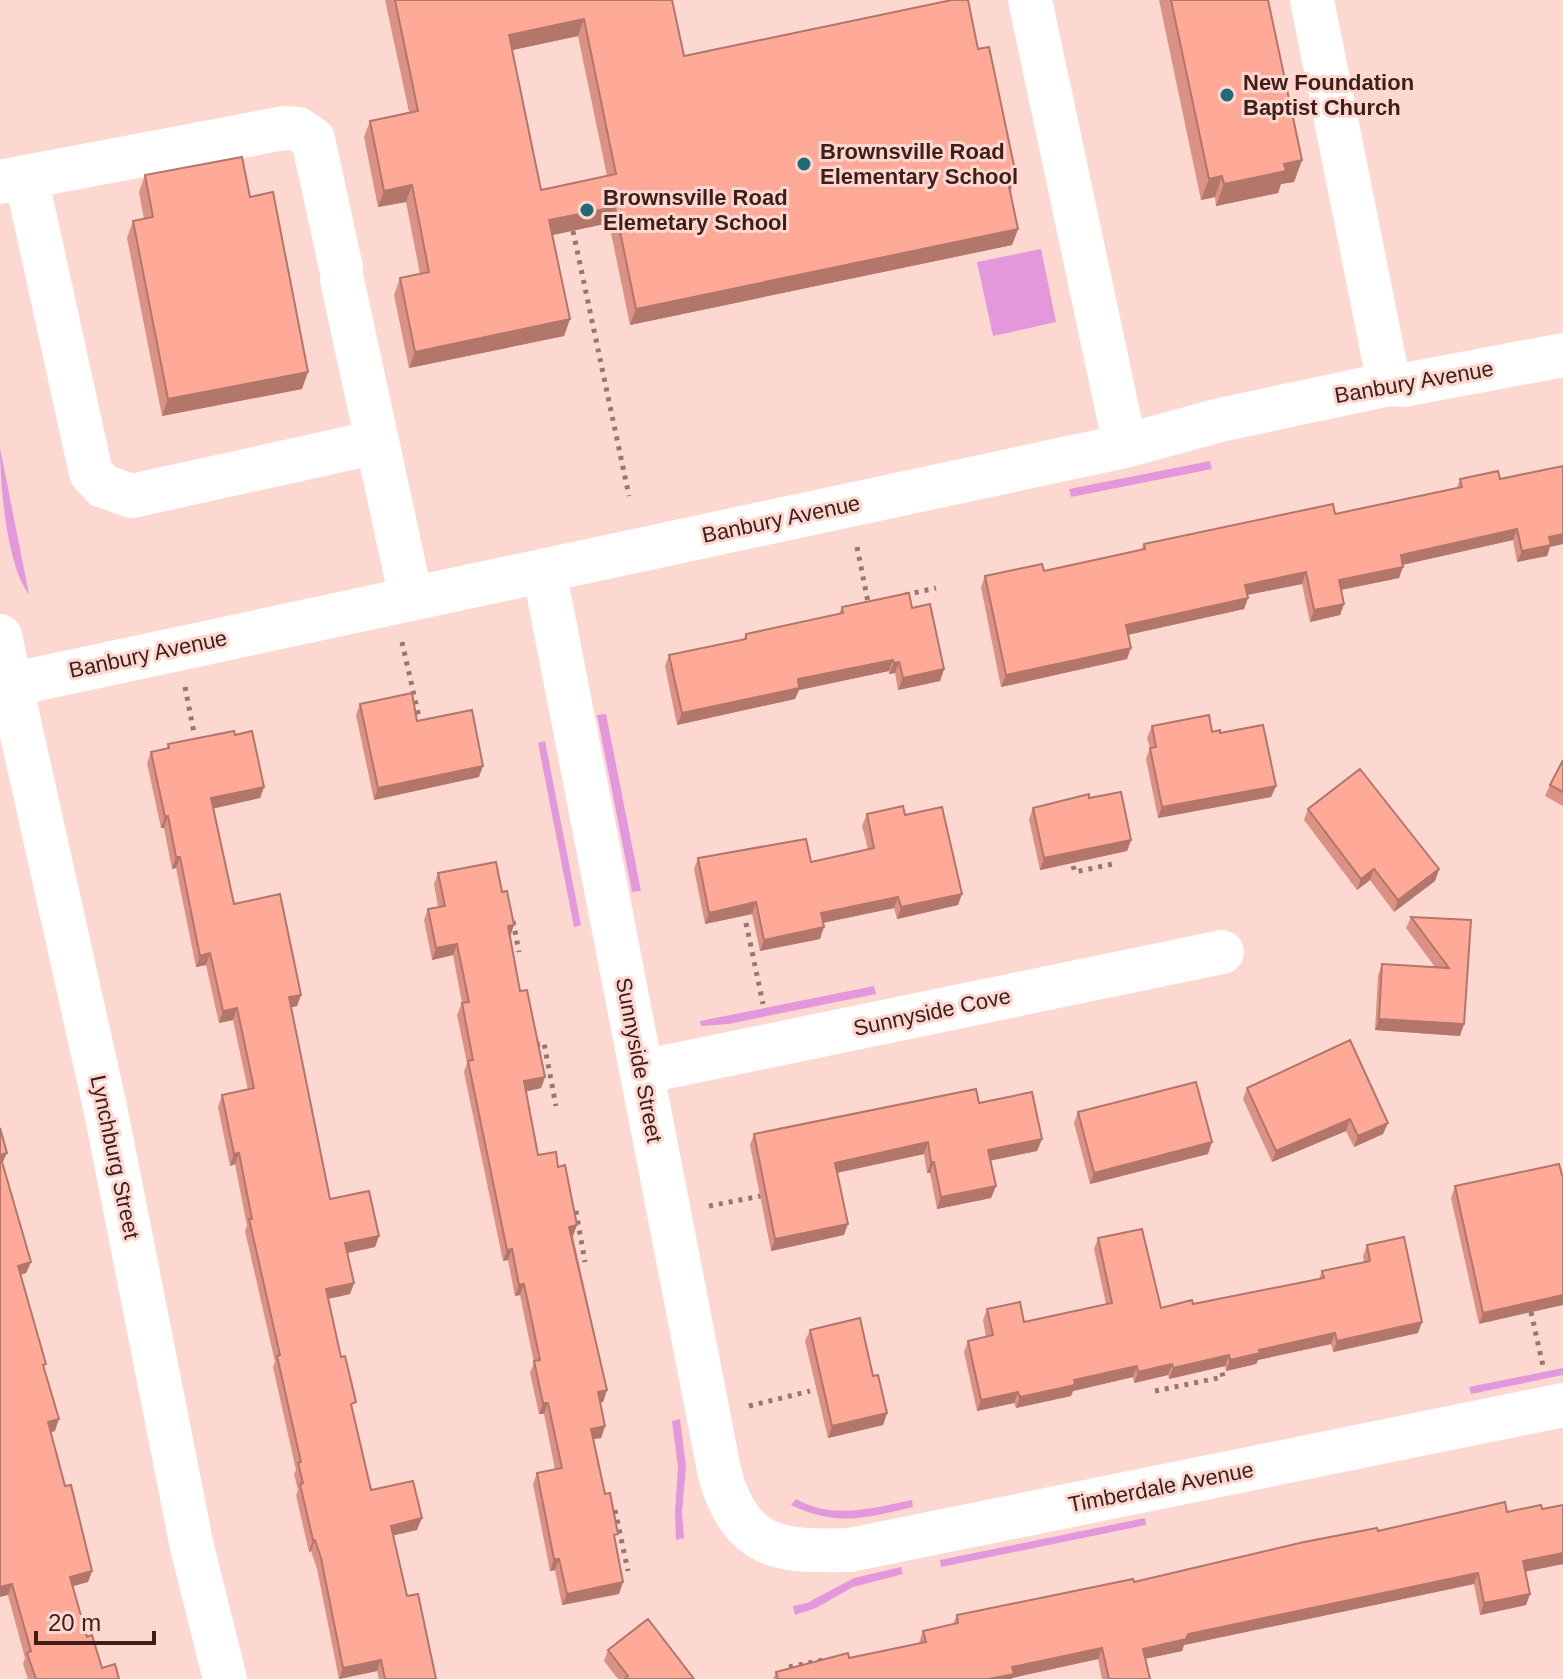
<svg xmlns="http://www.w3.org/2000/svg" width="1563" height="1679" viewBox="0 0 1563 1679" font-family="Arial,sans-serif">
<style>
.green{fill:#e398db}
.lines{fill:none;stroke-linecap:round;stroke-linejoin:round}
.path{stroke:#997670;stroke-width:5;stroke-dasharray:4 6;stroke-linecap:butt}
.minor{stroke:#fff;stroke-width:44}
.wall{fill:#db9184;fill-rule:evenodd}
.shaded-wall{fill:#b2766b}
.building{fill:#ffa999;stroke:#b2766b;stroke-width:2;fill-rule:evenodd}
.poi-dot{fill:#216a76;stroke:#fcd8d1;stroke-width:3}
.labels{text-anchor:middle;dominant-baseline:central;stroke-width:6;stroke-linejoin:round;paint-order:stroke}
.poi-label{font-size:22px;font-weight:bold;fill:#3f1e19;stroke:#fcd8d1;text-anchor:start}
.street-label{font-size:22px;fill:#3f1e19;stroke:#fcd8d1}
</style>
<rect width="100%" height="100%" fill="#fcd8d1"/>
<path class="green" d="M1041,249L1056,322L993,336L977,262Z
M0,448L29,594C7,567 0,484 0,448Z
M1210,461L1212,469L1071,497L1069,489Z
M606,714L641,891L632,892L597,715Z
M545,741L581,925L574,927L538,743Z
M874,986L876,994L728,1024L701,1026L700,1021Z
M1563,1368V1375L1471,1394L1469,1387Z
M680,1419L686,1466L682,1512L684,1538L676,1540L675,1512L678,1467L672,1421Z
M796,1499C833,1520 872,1508 912,1500L913,1507C866,1518 837,1527 791,1505Z
M1145,1518L1146,1525L941,1567L940,1560Z
M901,1567L903,1574L853,1587L816,1608L795,1615L793,1606L807,1603L854,1578Z"/>
<g class="lines">
<path class="path" d="M573,231L629,496
M857,547L869,607
M905,595L936,588
M402,642L421,726
M185,687L194,733
M1073,866L1075,872L1113,864
M513,921L519,952
M746,923L763,1004
M536,1045L544,1043L556,1106
M709,1206L766,1195
M570,1207L575,1206L585,1262
M1531,1312L1543,1366
M1155,1391L1223,1377L1221,1369
M749,1406L810,1391
M615,1510L628,1571
M789,1667L823,1660"/>
<path class="minor" d="M1030,0L1125,446
M1312,0L1389,384
M26,177L91,473L103,486L132,496L377,442
M0,182L284,128L298,129L313,139L341,268
M342,280L411,598
M544,570L720,1475C742,1550 780,1552 850,1550L1563,1405
M0,636L105,1107L192,1547L225,1679
M0,687L1125,446L1220,420L1389,384L1404,385L1563,355
M642,1072L1222,952"/>
</g>
<path class="wall" d="M385,0H672L684,56L1010,192L1018,229L1012,245L630,325L609,223L553,235L570,319L564,336L409,368L394,295L400,278L420,274L406,202L378,207L364,137L370,121L409,112ZM578,36L607,176L541,190L512,50Z
M1159,0H1268L1302,160L1294,182L1281,184L1278,193L1216,206L1215,197L1201,200Z
M145,175L250,197L302,389L162,416L127,238L133,221L144,219L139,192Z
M1460,479H1500L1550,547L1547,556L1517,562L1513,540L1403,565L1399,578L1341,590L1344,604L1340,615L1310,622L1302,584L1247,595L1248,598L1244,609L1128,635L1127,659L1001,687L981,587L985,576L1044,571L1141,550L1144,544L1335,514L1457,488Z
M842,607L912,608L944,669L940,681L898,690L895,673L889,674V671L799,690L795,699L677,725L665,666L669,655L743,640L746,634L839,614Z
M360,704L417,721L479,777L374,800L356,715Z
M1152,726L1220,733L1276,786L1271,797L1158,818L1146,759L1150,748L1147,738Z
M235,735L264,787L260,798L213,808L234,904L301,995L297,1006L291,1007L330,1199L379,1236L375,1247L348,1253L354,1283L350,1294L328,1299L371,1490L417,1530L393,1535L407,1596L436,1679H379L377,1671L339,1679L317,1569L311,1551L309,1552L296,1495L298,1490L294,1474L296,1470L273,1367L275,1362L245,1231L247,1226L235,1164L230,1166L218,1107L222,1095L248,1090L233,1020L219,1023L206,965L196,967L176,868L172,869L164,828H161L147,763L151,752L167,749L168,744Z
M1563,760V806L1545,796L1550,785Z
M1089,798L1131,840L1127,851L1040,870L1029,819L1033,808Z
M1308,809L1439,869L1435,881L1394,912L1370,880L1357,890L1304,820Z
M867,814L905,815L958,905L897,919L894,908L823,923L820,939L760,951L752,914L705,924L694,869L698,858L811,862L868,849L862,826Z
M438,873L510,937L520,991L545,1077L541,1088L526,1091L538,1155L573,1236L607,1390L603,1402H600L605,1426L601,1438L594,1439L615,1543L619,1594L562,1605L555,1570L550,1571L533,1484L537,1473L555,1469L544,1414H539L530,1373L534,1363L520,1295L515,1296L508,1260L503,1261L464,1072L467,1063L457,1015L462,1003L453,955L432,960L424,920L428,909L438,907L434,884Z
M1411,917L1471,920L1460,1036L1375,1030L1378,976L1382,964L1435,967L1406,928Z
M1247,1088L1388,1123L1383,1134L1354,1147L1346,1131L1272,1162L1243,1099Z
M979,1103L1042,1139L1037,1151L990,1160L996,1186L991,1198L937,1209L930,1173H927L924,1154L837,1173L844,1235L771,1251L750,1145L754,1134Z
M1078,1112L1208,1154L1090,1184L1074,1123Z
M3,1164L31,1262L26,1273L20,1275L44,1370L55,1431L51,1432L65,1486L92,1571L88,1582L73,1586L87,1637L102,1668L119,1679H28L23,1664L25,1658L8,1595Z
M1559,1164L1479,1324L1451,1198L1455,1186Z
M1098,1238L1161,1308L1193,1304L1319,1279L1322,1271L1364,1262L1363,1256L1367,1245L1418,1333L1333,1352L1331,1344L1258,1360L1256,1364L1226,1371L1225,1366L1169,1379L1168,1375L1134,1383L1133,1377L1073,1391L1071,1396L1016,1408L1014,1403L977,1411L964,1352L968,1341L986,1337L983,1320L987,1309L1024,1322L1106,1304L1094,1249Z
M810,1330L873,1376L887,1413L883,1425L828,1438L805,1341Z
M1563,1505V1564L1525,1571L1530,1594L1526,1605L1480,1615L1474,1584L1184,1645L1182,1651L1145,1659L1150,1679H1102L1098,1659L1012,1678V1679H773L776,1672L849,1658L919,1643L923,1631L953,1624L957,1615L1134,1582L1378,1531L1507,1512L1542,1509Z
M608,1650L694,1679H618L604,1661Z"/>
<path class="shaded-wall" d="M584,19L578,36L503,52L509,35Z
M1302,160L1294,182L1281,184L1278,193L1216,206L1224,184L1284,164Z
M1016,175L1010,192L1007,177Z
M1222,176L1215,197L1201,200L1209,179Z
M412,185L406,202L378,207L384,191Z
M615,207L609,223L543,237L549,220Z
M1018,229L1012,245L630,325L636,309Z
M570,319L564,336L409,368L415,352Z
M308,372L302,389L162,416L168,399Z
M1517,529L1513,540L1397,566L1401,555Z
M1563,534V544L1550,547L1547,556L1517,562L1522,551L1549,537Z
M1403,567L1399,578L1335,591L1339,580Z
M1306,572L1302,584L1241,596L1245,585Z
M1248,598L1244,609L1122,636L1126,625Z
M1344,604L1340,615L1310,622L1314,610Z
M1131,648L1127,659L1001,687L1006,675Z
M893,660L889,671L799,690L795,699L677,725L682,713L798,679Z
M899,662L895,673L889,674L894,663Z
M944,669L940,681L898,690L903,678Z
M483,766L479,777L374,800L378,788Z
M1276,786L1271,797L1158,818L1162,807Z
M264,787L260,798L207,810L211,798Z
M168,816L164,828H161L165,817Z
M1131,840L1127,851L1040,870L1044,858Z
M176,857H180L176,868L172,869Z
M1374,869L1370,880L1357,890L1361,879Z
M1439,869L1435,881L1394,912L1398,900Z
M962,894L958,905L897,919L901,907Z
M898,897L894,908L817,924L821,913Z
M756,902L752,914L705,924L709,913Z
M514,925L510,937L508,926Z
M824,927L820,939L760,951L764,940Z
M457,944L453,955L432,960L436,948Z
M210,953L206,965L196,967L200,956Z
M301,995L297,1006L285,1009L289,997Z
M237,1008L233,1020L219,1023L223,1011Z
M1379,1019L1464,1024L1460,1036L1375,1030Z
M545,1077L541,1088L520,1093L524,1081Z
M1350,1119L1346,1131L1272,1162L1276,1151Z
M1388,1123L1383,1134L1354,1147L1358,1136Z
M1042,1139L1037,1151L984,1162L988,1150Z
M928,1142L924,1154L831,1174L835,1163Z
M1212,1142L1208,1154L1090,1184L1094,1173Z
M7,1153L2,1164L0,1155Z
M239,1153L235,1164L230,1166L234,1154Z
M931,1162H934L930,1173H927Z
M996,1186L991,1198L937,1209L941,1197Z
M848,1224L844,1235L771,1251L775,1239Z
M577,1225L573,1236L565,1238L569,1227Z
M379,1236L375,1247L341,1254L345,1243Z
M512,1249L508,1260L503,1261L507,1250Z
M31,1262L26,1273L13,1277L18,1266Z
M354,1283L350,1294L322,1300L326,1289Z
M524,1284L520,1295L515,1296L519,1285Z
M1563,1295V1305L1479,1324L1483,1313Z
M1422,1322L1418,1333L1333,1352L1337,1341Z
M1335,1333L1331,1344L1258,1360L1256,1364L1226,1371L1230,1360L1259,1350Z
M1229,1355L1225,1366L1169,1379L1173,1368Z
M1172,1364L1168,1375L1134,1383L1138,1372Z
M1137,1366L1133,1377L1073,1391L1071,1396L1016,1408L1020,1397L1074,1380Z
M607,1390L603,1402L594,1404L598,1392Z
M1018,1392L1014,1403L977,1411L981,1400Z
M543,1403H548L544,1414H539Z
M887,1413L883,1425L828,1438L832,1426Z
M59,1419L55,1431L44,1434L48,1422Z
M605,1426L601,1438L587,1440L591,1429Z
M422,1518L417,1530L387,1537L391,1526Z
M313,1540H315L311,1551L309,1552Z
M1563,1553V1564L1519,1573L1523,1561Z
M554,1559H559L555,1570L550,1571Z
M92,1571L88,1582L66,1588L70,1577Z
M1478,1573L1474,1584L1184,1645L1182,1651L1139,1660L1143,1649L1188,1634Z
M623,1582L619,1594L562,1605L567,1594Z
M12,1584L8,1595L0,1597V1587Z
M1530,1594L1526,1605L1480,1615L1484,1603Z
M1102,1648L1098,1659L1012,1678V1679H989L1012,1667Z
M381,1660L377,1671L339,1679L343,1668Z"/>
<path class="building" d="M395,0H672L684,56L952,0H968L978,49L989,47L1016,175L1007,177L1018,229L636,309L615,207L549,220L570,319L415,352L400,278L429,272L412,185L384,191L370,121L418,111ZM584,19L616,174L541,190L509,35Z
M1171,0H1268L1302,160L1284,164L1286,171L1224,184L1222,176L1209,179Z
M242,157L250,197L273,192L308,372L168,399L133,221L153,217L145,175Z
M1563,466V534L1549,537L1551,545L1522,551L1517,529L1401,555L1403,567L1339,580L1344,604L1314,610L1306,572L1245,585L1248,598L1126,625L1131,648L1006,675L985,576L1042,564L1044,571L1145,549L1144,544L1333,504L1335,514L1462,487L1460,479L1498,471L1500,479Z
M909,593L912,608L930,604L944,669L903,678L899,662L894,663L893,660L798,679L799,688L682,713L669,655L746,639V634L843,613L842,607Z
M412,693L417,721L472,710L483,766L378,788L360,704Z
M1209,715L1212,732L1220,730V733L1263,725L1276,786L1162,807L1150,748L1156,747L1152,726Z
M234,731L235,735L252,731L264,787L211,798L234,904L280,894L301,995L289,997L330,1199L369,1191L379,1236L345,1243L354,1283L326,1289L341,1357L345,1356L356,1402L351,1404L371,1490L413,1481L422,1518L391,1526L407,1596L418,1594L436,1679H385L381,1660L343,1668L321,1558L315,1540H313L300,1484L303,1483L298,1463L301,1462L277,1356L280,1355L249,1219H252L239,1153L234,1154L222,1095L254,1088L237,1008L223,1011L210,953L200,956L180,857H176L168,816L165,817L151,752L169,748L168,744Z
M1563,760V792L1550,785Z
M1360,769L1439,869L1398,900L1374,869L1361,879L1308,809Z
M1121,792L1131,840L1044,858L1033,808L1089,794V798Z
M903,806L905,815L942,807L962,894L901,907L898,897L821,913L824,927L764,940L756,902L709,913L698,858L806,839L811,862L874,848L867,814Z
M496,862L502,892L507,891L514,925L508,926L520,991L527,990L545,1077L524,1081L538,1155L556,1152L558,1167L565,1165L577,1225L569,1227L607,1390L598,1392L605,1426L591,1429L605,1494L610,1493L618,1534L614,1535L623,1582L567,1594L559,1559H554L537,1473L562,1468L548,1403H543L534,1361L540,1360L524,1284L519,1285L512,1249L507,1250L468,1061L473,1060L462,1003L469,1002L457,944L436,948L428,909L445,906L438,873Z
M1411,917L1471,920L1464,1024L1379,1019L1382,964L1449,968Z
M1350,1040L1388,1123L1358,1136L1350,1119L1276,1151L1247,1088Z
M1196,1082L1212,1142L1094,1173L1078,1112Z
M976,1089L979,1103L1032,1092L1042,1139L988,1150L996,1186L941,1197L934,1162H931L928,1142L835,1163L848,1224L775,1239L754,1134Z
M0,1128L7,1153L0,1155L31,1262L18,1266L46,1364L43,1365L59,1419L48,1422L65,1486L71,1485L92,1571L70,1577L87,1637L92,1635L102,1668L115,1664L119,1679H36L27,1653L31,1651L12,1584L0,1587Z
M1559,1164L1562,1175H1563V1295L1483,1313L1455,1186Z
M1142,1229L1161,1308L1192,1300L1193,1304L1324,1278L1322,1271L1370,1261L1367,1245L1404,1237L1422,1322L1337,1341L1335,1333L1259,1350L1260,1353L1230,1360L1229,1355L1173,1368L1172,1364L1138,1372L1137,1366L1074,1380L1075,1385L1020,1397L1018,1392L981,1400L968,1341L993,1335L987,1309L1020,1302L1024,1322L1112,1303L1098,1238Z
M860,1318L873,1376L878,1375L887,1413L832,1426L810,1330Z
M1505,1502L1507,1512L1541,1505L1542,1509L1563,1505V1553L1523,1561L1530,1594L1484,1603L1478,1573L1188,1634L1186,1639L1143,1649L1150,1679H1109L1102,1648L1012,1667L1014,1674L989,1679H778L776,1672L848,1653L849,1658L926,1642L923,1631L958,1623L957,1615L1133,1579L1134,1582L1304,1542L1377,1528L1378,1531Z
M648,1619L694,1679H625L628,1676L608,1650Z"/>
<g class="poi-dot">
<circle cx="1227" cy="95" r="8"/>
<circle cx="804" cy="164" r="8"/>
<circle cx="587" cy="210" r="8"/>
</g>
<g class="labels">
<g class="poi-label">
<text x="1243" y="82">New Foundation<tspan x="1243" dy="25">Baptist Church</tspan></text>
<text x="820" y="151">Brownsville Road<tspan x="820" dy="25">Elementary School</tspan></text>
<text x="603" y="197">Brownsville Road<tspan x="603" dy="25">Elemetary School</tspan></text>
</g>
<g class="street-label">
<text transform="translate(1414 382) rotate(-10)">Banbury Avenue</text>
<text transform="translate(781 519) rotate(-12)">Banbury Avenue</text>
<text transform="translate(148 654) rotate(-12)">Banbury Avenue</text>
<text transform="translate(932 1012) rotate(-12)">Sunnyside Cove</text>
<text transform="translate(639 1060) rotate(79)">Sunnyside Street</text>
<text transform="translate(115 1157) rotate(78)">Lynchburg Street</text>
<text transform="translate(1161 1487) rotate(-11)">Timberdale Avenue</text>
</g>
</g>
<path d="M36 1631v12h118v-12" fill="none" stroke="#3f1e19" stroke-width="4"/>
<text x="48" y="1631" font-size="24" fill="#3f1e19" stroke="#fcd8d1" stroke-width="6" paint-order="stroke">20 m</text>
</svg>
